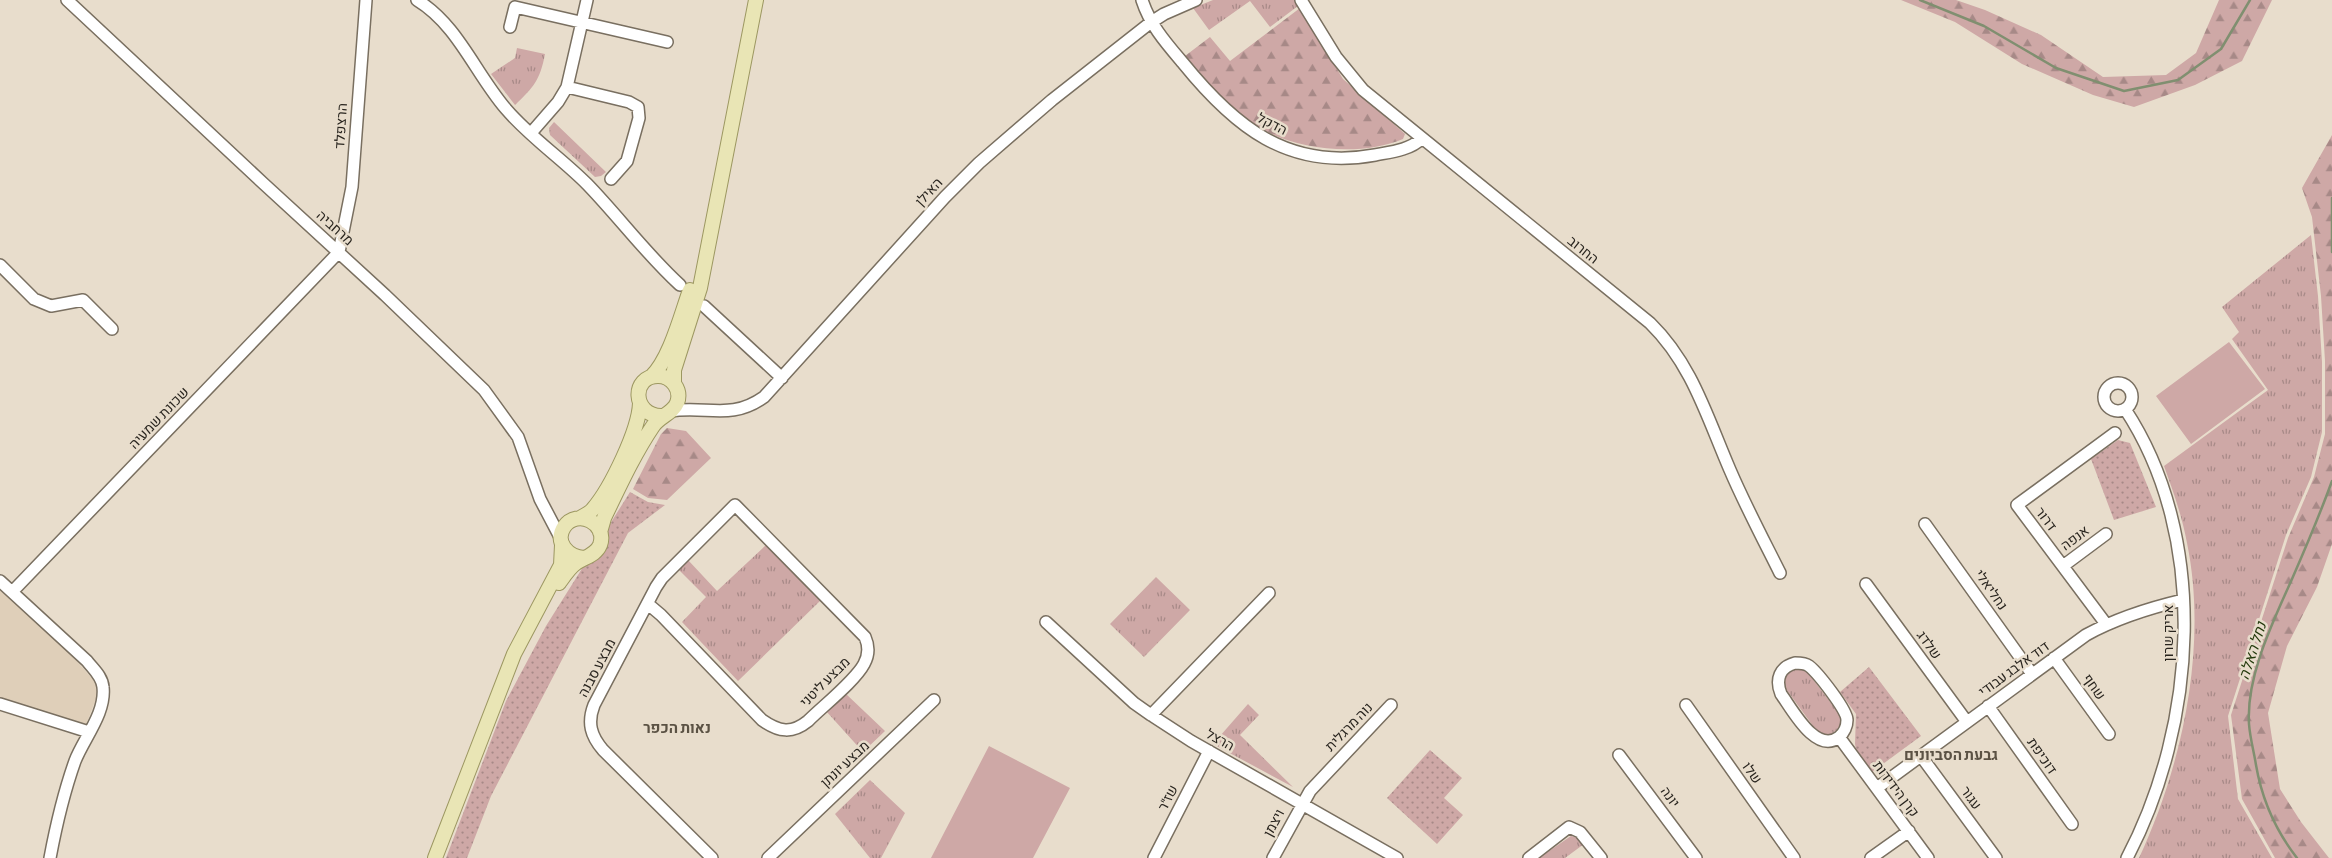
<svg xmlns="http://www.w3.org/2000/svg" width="2332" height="858" viewBox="0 0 2332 858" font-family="'Sofia Sans Condensed',Heebo,sans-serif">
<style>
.built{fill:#dfcfb9}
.grass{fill:url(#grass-dots)}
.forest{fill:url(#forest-firs)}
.park{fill:url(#park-tufts)}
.pitch{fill:#cea8a6}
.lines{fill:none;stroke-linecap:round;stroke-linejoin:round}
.stream{stroke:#808f70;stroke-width:2.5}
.minor-casing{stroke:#796f60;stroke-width:14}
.major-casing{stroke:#9c9761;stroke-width:16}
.minor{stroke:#fff;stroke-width:11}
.major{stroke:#e9e5b5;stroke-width:14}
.labels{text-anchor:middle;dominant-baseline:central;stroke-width:5;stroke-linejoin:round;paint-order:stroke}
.street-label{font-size:14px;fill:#29251f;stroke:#e8ddcc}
.water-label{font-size:15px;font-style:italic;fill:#22390b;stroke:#e8ddcc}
.neighbourhood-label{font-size:15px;font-weight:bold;fill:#5b5244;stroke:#e8ddcc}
</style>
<defs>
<pattern id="grass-dots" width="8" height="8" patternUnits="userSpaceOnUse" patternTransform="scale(1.25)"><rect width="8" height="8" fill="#cea8a6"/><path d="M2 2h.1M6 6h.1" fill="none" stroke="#a78987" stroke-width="1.8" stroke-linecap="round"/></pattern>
<pattern id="forest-firs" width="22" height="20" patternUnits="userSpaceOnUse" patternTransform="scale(1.25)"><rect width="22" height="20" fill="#cea8a6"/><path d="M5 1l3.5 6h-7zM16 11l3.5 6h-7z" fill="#a78987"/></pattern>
<pattern id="park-tufts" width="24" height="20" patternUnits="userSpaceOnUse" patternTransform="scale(1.25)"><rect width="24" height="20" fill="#cea8a6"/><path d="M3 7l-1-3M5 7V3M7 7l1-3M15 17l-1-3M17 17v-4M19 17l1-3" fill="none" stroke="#a78987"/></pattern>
</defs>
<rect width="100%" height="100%" fill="#e8ddcc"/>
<path class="built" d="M0,590L68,651L95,682L97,696L86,725L0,700Z"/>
<path class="grass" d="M2118,440L2130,443L2156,507L2114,520L2091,459Z
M630,492L648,502L665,505L628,533L491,796L467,858H446L506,701L546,626Z
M1869,667L1921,736L1872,772L1856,749L1855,744L1856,714L1840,692Z
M1430,750L1462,778L1444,798L1463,815L1437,844L1387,798Z"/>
<path class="forest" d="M1901,0H1956L1985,10L2041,35L2103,77L2166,75L2196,53L2219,0H2272L2242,61L2195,85L2134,107L2093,95L2022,64L1955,22Z
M1300,8L1343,79L1405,134L1403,139C1358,158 1290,150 1250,122C1224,104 1205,80 1185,56L1210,37L1230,61Z
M2332,135V544L2317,587L2287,646L2268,713L2280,789L2301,822L2329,858H2275L2242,799L2231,715L2288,538L2314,477L2325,434V361L2321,296L2312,217L2302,188Z
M667,428L686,431L711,458L667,500L648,498L633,489L661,434Z"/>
<path class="park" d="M1213,0H1295L1298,6L1270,27L1250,1L1209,30L1193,8Z
M517,48L545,54C540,80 534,87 515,105L491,74L515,58Z
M554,122L606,172L601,176L595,177L550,135L549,128Z
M2311,235L2318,296L2322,362V432L2311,477L2286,535L2228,716L2238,799L2272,858H2139C2183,764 2208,645 2187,543C2182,516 2173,491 2164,466L2268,390L2232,339L2239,332L2222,307Z
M766,545L820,601L738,681L682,622L706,597L678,569L688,560L717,591Z
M1156,577L1190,610L1144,657L1110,624Z
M1795,667L1806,670L1840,715V727L1830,735L1821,734L1816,730L1786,689L1782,681L1787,672Z
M845,693L885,731L863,752L826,711Z
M1248,704L1259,715L1240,735L1293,787L1213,744Z
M870,780L905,813L881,858H870L835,814Z
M1571,836L1577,837L1584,844L1565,858H1539Z"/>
<path class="pitch" d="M2229,342L2265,389L2191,444L2156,396Z
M989,746L1070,788L1033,858H931Z"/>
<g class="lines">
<path class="stream" d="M1920,0L1984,26L2056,68L2124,91L2178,80L2221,49L2250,0
M2332,198V252
M2297,858C2276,831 2262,800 2256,765C2254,752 2250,738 2249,724C2246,676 2273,622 2292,579C2306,547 2320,514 2332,481"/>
<g class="minor-casing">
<path id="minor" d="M67,0L264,184L385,295L484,390L518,437L540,499L561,539
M417,0C458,25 475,73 506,109C530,137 561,158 587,184C619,217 646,254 680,285
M1142,0C1150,25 1166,43 1183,63C1234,126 1288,171 1375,155C1390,152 1410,150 1421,139
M1301,0L1336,57L1363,90L1650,323C1692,364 1707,417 1730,470C1745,505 1763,539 1780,573
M510,27L515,7L667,42
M567,87L629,102L638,107L639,118L627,161L611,179
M531,133L558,102L567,87L587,0
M0,265L34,299L51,306L83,300L112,329
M704,306L782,378
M2104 397a14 14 0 1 1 28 0a14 14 0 1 1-28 0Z
M2125,409C2210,538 2197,725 2127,858
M670,411C707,405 730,421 764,397L945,197L979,163L1052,100L1150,23L1164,14L1196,0
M1925,524L2032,674
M2063,566L2106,534
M0,581L87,661C93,669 102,676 103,687C106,713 84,738 75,761C64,792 56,826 50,858
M1866,584L1967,722
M12,592L339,252L352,187L366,0
M648,604L661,615L762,720C779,732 792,734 808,721C823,706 855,681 864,664C869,655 869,646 865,637L735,505L662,578L656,587L594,705C587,723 591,736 603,750L712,858
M1046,622L1134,703L1151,715L1191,741L1397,858
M2106,624L2017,505L2115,433
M2054,658L2109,734
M1795,663C1800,663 1805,663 1809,666C1818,673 1847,710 1847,720C1847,726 1844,733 1839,737C1816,755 1792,709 1781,694C1775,679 1780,667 1795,663Z
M0,704L89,732
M1686,705L1794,858
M1988,706L2072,824
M1151,715L1269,593
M1839,737L1928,858
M1619,755L1696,858
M1921,756L1996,858
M1877,788L2086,635C2117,618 2149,608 2183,600
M768,858L934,700
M1154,858L1209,751
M1273,858L1310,791L1391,705
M1529,858L1569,827L1580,832L1601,858
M1871,858L1909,831"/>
</g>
<g class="major-casing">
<path id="major" d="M651,377C670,359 681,315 690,290
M674,384V370L700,288L756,0
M580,518C585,515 590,513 593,509C611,488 639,430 640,403
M600,532L604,518C619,487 634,454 653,426C660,416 673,413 677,403C682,390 672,376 658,376C631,376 632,415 661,416
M559,583C564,576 569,568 576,563C585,557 596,555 600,545C608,523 577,508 564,527C554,542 568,557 584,558
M435,858L514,654L561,565L562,545"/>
</g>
<use href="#minor" class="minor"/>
<use href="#major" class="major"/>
</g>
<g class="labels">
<g class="street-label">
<text transform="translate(1272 124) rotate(27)">הדקל</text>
<text transform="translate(341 126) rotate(-86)">הרצפלד</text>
<text transform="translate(929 192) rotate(-47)">האילן</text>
<text transform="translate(335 228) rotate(42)">מרחביה</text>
<text transform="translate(1583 250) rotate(39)">החרוב</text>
<text transform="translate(159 418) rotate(-46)">שכונת שמעיה</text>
<text transform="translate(2046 519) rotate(53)">דרור</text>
<text transform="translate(2075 538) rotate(-37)">אנפה</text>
<text transform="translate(1991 590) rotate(55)">נחליאלי</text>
<text transform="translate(2168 633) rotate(-90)">אריק שרון</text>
<text transform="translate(1929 645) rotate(54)">שלדג</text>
<text transform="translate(597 668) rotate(-62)">מבצע סבנה</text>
<text transform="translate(2014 669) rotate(-36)">דוד אלבג עבודי</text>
<text transform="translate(825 682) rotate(-45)">מבצע ליטני</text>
<text transform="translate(2094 687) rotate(54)">שחף</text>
<text transform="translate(1349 727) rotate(-46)">נוה מרגלית</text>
<text transform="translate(1220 740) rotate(29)">הרצל</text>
<text transform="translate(2042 756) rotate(55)">דוכיפת</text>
<text transform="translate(845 764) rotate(-43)">מבצע יונתן</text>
<text transform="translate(1752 773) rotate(54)">שלו</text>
<text transform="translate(1896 789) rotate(53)">קרן הידידות</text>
<text transform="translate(1670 797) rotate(54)">יונה</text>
<text transform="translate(1168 798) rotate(-62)">שז"ר</text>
<text transform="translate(1971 798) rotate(54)">עגור</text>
<text transform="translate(1274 823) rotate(-62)">ויצמן</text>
</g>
<g class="water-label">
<text transform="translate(2253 651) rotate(-72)">נחל האלה</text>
</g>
<g class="neighbourhood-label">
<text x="677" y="728">נאות הכפר</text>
<text x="1951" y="755">גבעת הסביונים</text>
</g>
</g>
</svg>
